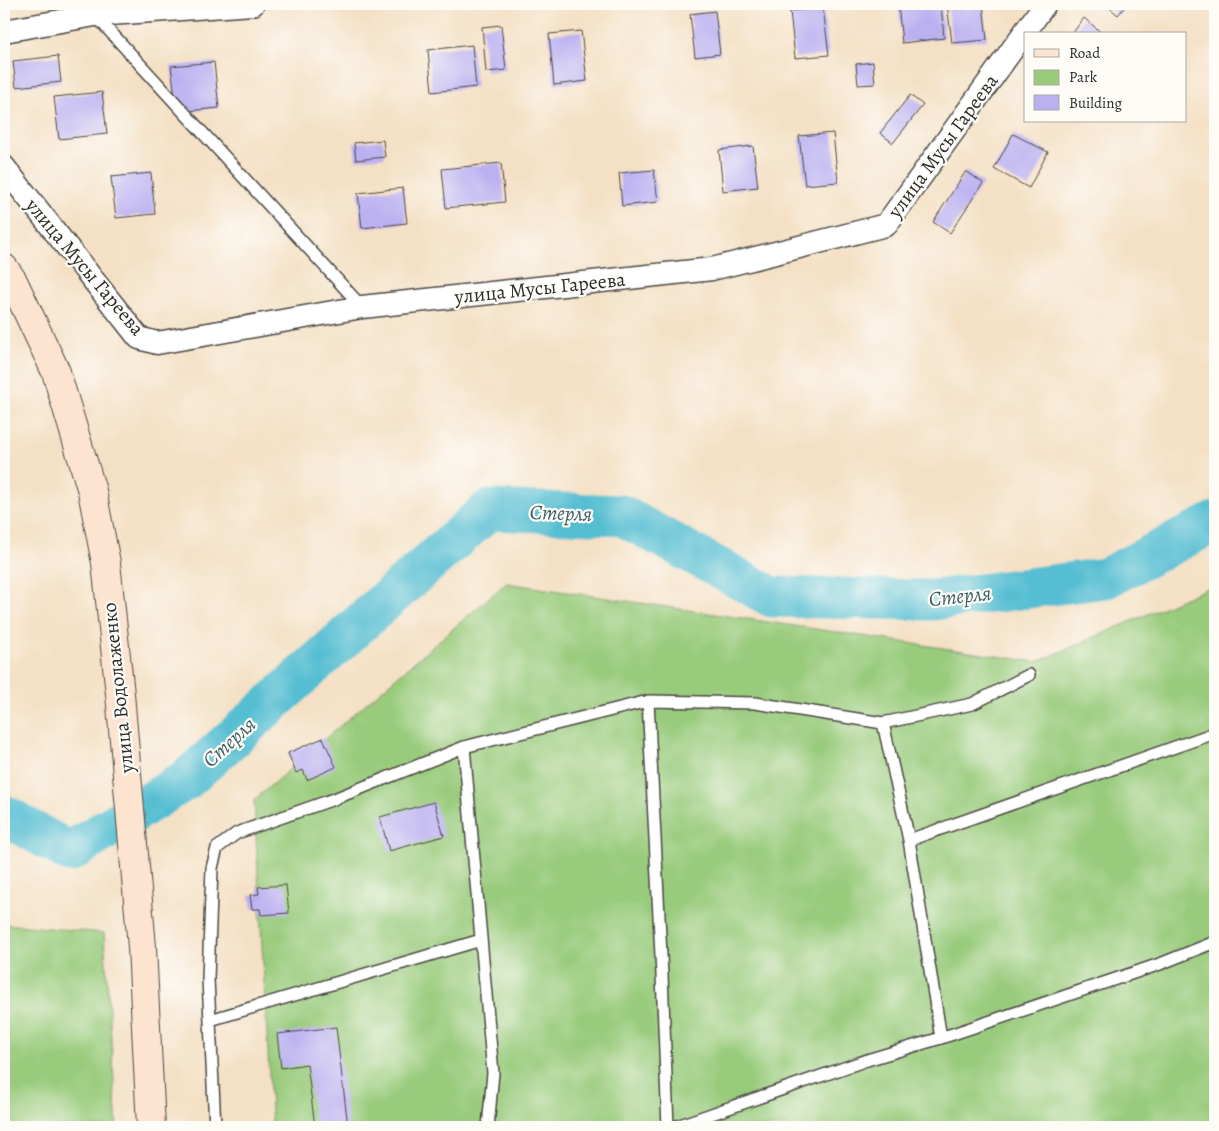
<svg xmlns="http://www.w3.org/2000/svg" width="1219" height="1131" viewBox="0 0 1219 1131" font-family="Alegreya,serif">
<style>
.green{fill:#99cb7b;stroke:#627b53}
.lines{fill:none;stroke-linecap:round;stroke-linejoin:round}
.river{stroke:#55bed2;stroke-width:41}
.building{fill:#bbb1f1}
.service-casing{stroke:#494642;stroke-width:14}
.minor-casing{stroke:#494642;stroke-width:25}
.secondary-casing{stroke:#494642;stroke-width:30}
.path{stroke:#494642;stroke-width:3;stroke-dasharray:1 4;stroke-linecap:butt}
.service{stroke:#fff;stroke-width:11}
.minor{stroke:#fff;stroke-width:22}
.secondary{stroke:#fde4d0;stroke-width:28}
.labels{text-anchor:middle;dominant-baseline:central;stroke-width:4.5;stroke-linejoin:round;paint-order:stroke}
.street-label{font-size:20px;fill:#2b2b2b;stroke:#fdfcf7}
.water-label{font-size:21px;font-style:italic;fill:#3a5e65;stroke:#fdfcf7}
</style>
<rect width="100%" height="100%" fill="#fdfcf7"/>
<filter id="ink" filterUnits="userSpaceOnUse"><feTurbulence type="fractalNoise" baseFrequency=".02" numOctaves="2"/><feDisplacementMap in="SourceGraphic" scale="10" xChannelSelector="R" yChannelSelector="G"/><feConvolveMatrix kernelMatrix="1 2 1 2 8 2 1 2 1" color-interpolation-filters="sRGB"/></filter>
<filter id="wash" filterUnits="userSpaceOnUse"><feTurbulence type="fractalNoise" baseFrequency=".0096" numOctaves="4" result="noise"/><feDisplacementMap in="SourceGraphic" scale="20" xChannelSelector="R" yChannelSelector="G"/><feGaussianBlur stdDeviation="1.12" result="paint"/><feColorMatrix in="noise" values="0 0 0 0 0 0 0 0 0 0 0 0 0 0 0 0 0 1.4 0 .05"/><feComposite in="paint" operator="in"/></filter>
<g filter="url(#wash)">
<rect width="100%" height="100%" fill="#f4e0c4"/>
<path class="green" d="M506,583L1037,662L1215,585V1127H272L254,800Z
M4,924L104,933L117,1127H4Z"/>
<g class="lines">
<path class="river" d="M4,815L70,852L186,780L384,602L489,510L621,515L772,597L934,600L1106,578L1215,522"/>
</g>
<g id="blocks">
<path class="building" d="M898,4H941L944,38L902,43Z
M947,4H983L987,40L952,43Z
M1105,4H1127L1118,15Z
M823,8L829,55L795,58L790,11Z
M715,11L720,54L695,57L690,14Z
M1084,18L1103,34H1072Z
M501,25L506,70L486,72L482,27Z
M581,31L587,81L554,85L549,34Z
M472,45L476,87L432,92L428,50Z
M58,56L61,82L16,87L13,61Z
M214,62L219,108L177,112L171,66Z
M873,62L875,84L858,85L856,64Z
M102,92L107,134L59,139L54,97Z
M910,95L923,105L893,143L880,133Z
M833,133L838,182L805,185L799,136Z
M1013,134L1048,152L1029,188L994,169Z
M383,140L385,157L356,160L354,143Z
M753,146L758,187L723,191L719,150Z
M501,163L505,202L446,208L442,169Z
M654,170L658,202L622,206L619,173Z
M966,171L983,183L950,233L933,222Z
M151,173L155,214L116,218L111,177Z
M403,188L407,223L362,228L358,193Z
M323,738L336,767L307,780L303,770L296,773L288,753Z
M434,802L444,836L389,851L380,817Z
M286,885L289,913L261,915L260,909H252L250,895L259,894L258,887Z
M336,1027L348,1127H315L307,1064L281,1068L277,1034Z"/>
</g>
</g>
<g filter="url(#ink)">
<use href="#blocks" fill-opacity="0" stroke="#494642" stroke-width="1"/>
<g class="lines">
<g class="service-casing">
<path id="service" d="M95,15L362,307
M648,701L662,975L668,1127
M883,723L972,704L1029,675
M464,747L493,1073L488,1127
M909,840L1215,733
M210,1020L481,940
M215,1127L208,979L212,868L217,848L237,833L334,799L464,747L648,701L755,703L883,723L909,840L941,1038
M674,1127L867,1060L941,1038L1160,964L1215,942"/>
</g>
<g class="minor-casing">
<path id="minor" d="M4,31L95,15L253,4
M4,167L139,338L157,343L362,307L712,269L886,225L1045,4"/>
</g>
<g class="secondary-casing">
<path id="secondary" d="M4,268L13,281L56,372L92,491L106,563L120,694L142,947L151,1127"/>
</g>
<path class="path" d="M4,234L11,245"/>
<use href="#service" class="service"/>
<use href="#minor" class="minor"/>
<use href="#secondary" class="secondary"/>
</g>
</g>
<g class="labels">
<g class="street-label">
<text transform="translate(943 146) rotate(-54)">улица Мусы Гареева</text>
<text transform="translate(85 267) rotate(50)">улица Мусы Гареева</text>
<text transform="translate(540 288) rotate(-6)">улица Мусы Гареева</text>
<text transform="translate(118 688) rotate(-96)">улица Водолаженко</text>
</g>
<g class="water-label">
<text transform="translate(561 513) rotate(2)">Стерля</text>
<text transform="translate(960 596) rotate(-6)">Стерля</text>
<text transform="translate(229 742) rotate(-42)">Стерля</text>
</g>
</g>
<rect width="1219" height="1131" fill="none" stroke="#fdfcf7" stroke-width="20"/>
<rect x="1024" y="32" width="162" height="90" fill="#fdfcf7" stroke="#a9a8a5"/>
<rect x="1034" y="49" width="25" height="8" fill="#fde4d0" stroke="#a9a8a5"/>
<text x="1069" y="58" font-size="15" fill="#2b2b2b">Road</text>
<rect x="1034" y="70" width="25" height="15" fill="#99cb7b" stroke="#a9a8a5"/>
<text x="1069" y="82" font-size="15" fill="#2b2b2b">Park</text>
<rect x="1034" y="95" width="25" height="15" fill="#bbb1f1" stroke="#a9a8a5"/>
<text x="1069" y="108" font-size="15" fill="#2b2b2b">Building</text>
</svg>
